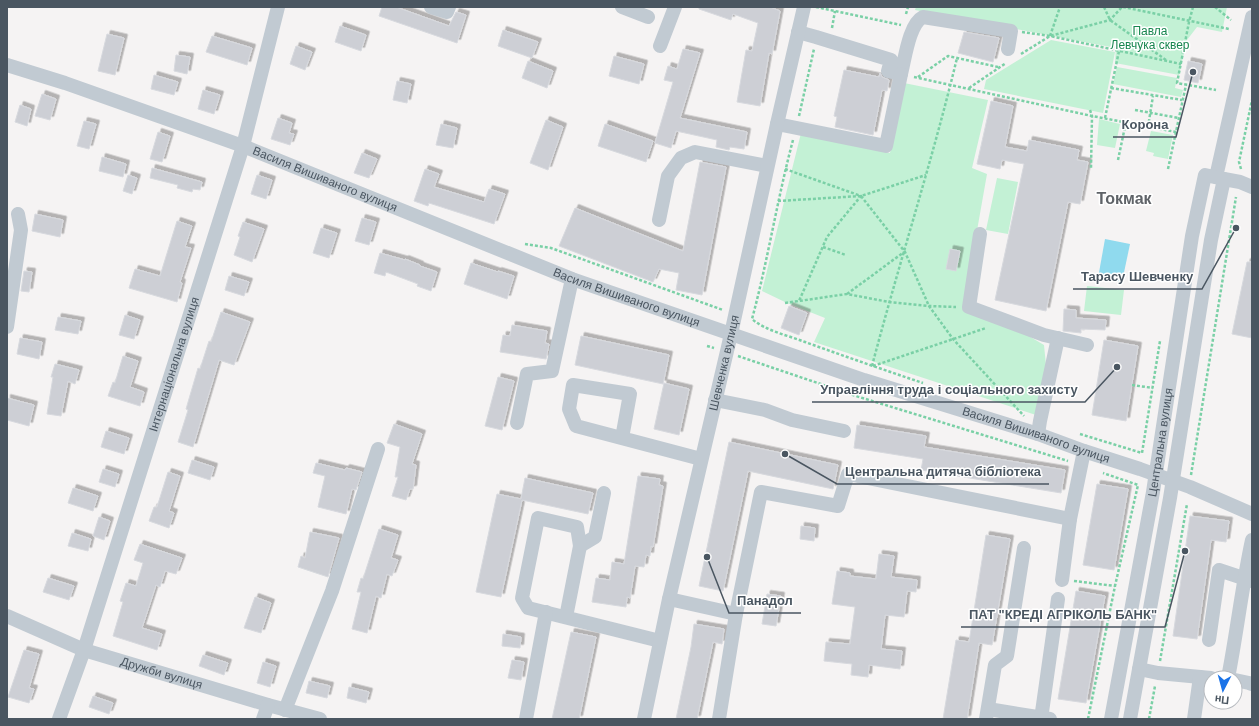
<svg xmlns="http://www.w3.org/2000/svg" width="1259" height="726" viewBox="0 0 1259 726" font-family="Helvetica,sans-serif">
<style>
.green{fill:#c3f1d5}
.water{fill:#90daee}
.building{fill:#cdcfd5;stroke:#d7d9de;filter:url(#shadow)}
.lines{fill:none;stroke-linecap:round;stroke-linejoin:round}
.path{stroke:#7ad0a6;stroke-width:2.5;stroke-dasharray:3 2;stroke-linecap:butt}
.minor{stroke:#c1cad2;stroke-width:14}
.labels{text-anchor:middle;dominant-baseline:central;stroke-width:3;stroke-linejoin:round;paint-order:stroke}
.park-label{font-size:12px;fill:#17864f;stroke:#fff}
.street-label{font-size:12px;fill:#4a5661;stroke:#fff}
.district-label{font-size:16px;font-weight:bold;fill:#5f6368;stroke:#fff}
.leader{fill:none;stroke:#4a5661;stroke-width:1.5}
.callout-dot{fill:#4a5661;stroke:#fff;stroke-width:1.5}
.callout-label{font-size:13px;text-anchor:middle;font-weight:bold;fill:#4a5661;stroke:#fff;stroke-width:3;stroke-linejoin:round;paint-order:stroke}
</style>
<defs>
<filter id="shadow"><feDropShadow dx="3.5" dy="-3.5" stdDeviation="0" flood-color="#0004"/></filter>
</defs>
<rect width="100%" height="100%" fill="#f5f3f3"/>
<path class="green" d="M916,7H1227L1222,32L1197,27L1187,40L1179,75L1115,63L1116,48L915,10Z
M1051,40L1115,52L1103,113L984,89L986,80Z
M1117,67L1177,78L1175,88L1183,90L1181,97L1113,84Z
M904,83L988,100L972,168L987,174L963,310L1022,332L1044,345L1046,365L1036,415L814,342L825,318L787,303L762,291L801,133L890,153Z
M1099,119L1120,124L1115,148L1097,145Z
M1151,131L1173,135L1168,159L1153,156L1154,153L1146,151Z
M997,178L1018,182L1008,234L986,230Z
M1087,286L1124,290L1121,315L1084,311Z"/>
<path class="water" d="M1105,239L1130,244L1122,282L1098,278Z"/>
<path class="building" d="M382,7H396L449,26L456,12L466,15L457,43L379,16Z
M699,7H770L780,11L772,54L769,53L760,106L737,102L746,50L752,51L758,23L733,14L731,20L699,9Z
M340,26L366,35L361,51L335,42Z
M503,30L538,42L532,58L498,46Z
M964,32L999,38L993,62L958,53Z
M107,34L124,38L115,75L98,71Z
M212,36L252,48L247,65L206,52Z
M296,46L312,52L305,70L290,64Z
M683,49L700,53L680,118L747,132L744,149L730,147L729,150L716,147L717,140L676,131L671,148L655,143L673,82L664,80L668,66L677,69Z
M176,55L190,57L187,74L174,71Z
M614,56L644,64L639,84L609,76Z
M528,61L553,71L547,88L522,78Z
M1188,61L1202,64L1198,83L1184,80Z
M844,70L879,77L880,73L882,77L889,80L887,91L882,90L873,135L835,127L837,117L834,116Z
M154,75L178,82L174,95L151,89Z
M397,81L411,84L407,103L393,100Z
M203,90L220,95L214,114L198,109Z
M42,94L56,99L50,120L35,116Z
M991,101L1013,106L1005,147L1027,151L1029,140L1079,150L1077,160L1088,162L1080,204L1068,202L1046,311L995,300L1024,164L1002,160L1000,169L977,164Z
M20,105L31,109L27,126L15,122Z
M278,118L292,123L289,133L294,134L290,145L271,139Z
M546,120L563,127L548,170L530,163Z
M84,121L96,124L89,149L77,146Z
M441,124L457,128L453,148L436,145Z
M605,124L653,141L646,162L598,146Z
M158,132L170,136L162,162L150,159Z
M362,153L377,159L369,178L354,173Z
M102,157L126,164L123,177L99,171Z
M700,162L726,167L702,295L676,290L679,273L659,269L653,282L559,246L575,208L683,251Z
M152,168L202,182L200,190L193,189L192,192L177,188L178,185L150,178Z
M425,169L439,174L434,187L484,202L489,189L505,194L494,224L429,203L428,206L414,201Z
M128,175L137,178L132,194L123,191Z
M257,175L272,180L266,199L251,194Z
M35,214L63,220L60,237L32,231Z
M362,218L376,222L369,245L355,241Z
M177,221L192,226L185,247L191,248L180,282L182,283L177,302L129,288L135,269L160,276Z
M243,222L264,229L252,262L234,255L240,237L238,236Z
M321,228L337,233L329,258L313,253Z
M950,249L960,251L956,271L946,269Z
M380,253L405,260V259L420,265V266L437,272L431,291L417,286L418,284L386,272L385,276L374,273Z
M1247,262H1252V338L1232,334Z
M471,263L498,272V271L514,276L507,299L464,284Z
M24,271L32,272L29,292L21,291Z
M229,276L249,282L244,296L225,290Z
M789,306L807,313L799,335L781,328Z
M1064,309L1076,310V318L1106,320L1105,330L1081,329V333L1063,331Z
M221,312L250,322L234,365L219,360L193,447L178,442L188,410L186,409L198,368L200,369L209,341L211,342Z
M125,315L140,320L134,339L119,335Z
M58,317L81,321L78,334L55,330Z
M512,325L547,331L545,343L549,344L546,359L500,352L503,335L510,336Z
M581,336L669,355L663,384L575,365Z
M20,338L42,342L39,359L17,354Z
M1104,340L1138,346L1126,421L1092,415Z
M123,356L138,361L130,387L144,392L140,406L108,396L113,382L115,383Z
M55,364L79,370L75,384L68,381L61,416L47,414L53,377H51Z
M498,377L514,381L502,430L485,426Z
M664,383L689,389L679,435L654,429Z
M7,398L34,405L29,426L7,420Z
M394,424L422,434L412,464L416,465L413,489H410L406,500L392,496L398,477H395L400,447L387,443Z
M857,425L926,436L924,447L1065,470L1061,493L921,470L923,459L854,448Z
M106,431L129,438L124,454L101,447Z
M729,442L838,465L833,489L748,471L723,591L699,586Z
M192,460L214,467L210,480L188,473Z
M316,463L345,470L346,468L362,472L356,490L352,489L346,514L318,507L325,476L313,473Z
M103,469L119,474L115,487L99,482Z
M168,472L180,476L169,511L174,513L169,528L149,521L154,507H157Z
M638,476L660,479L659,485L663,486L653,547L651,546L650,556L646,555L644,567L635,566L630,598L627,597L626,607L592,602L596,578L610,580L612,562L624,564Z
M525,478L593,493L588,514L522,500L501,597L476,592L497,494L521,499Z
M1097,484L1128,489L1114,570L1083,565Z
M73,488L98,496L93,511L68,503Z
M1190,516L1229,521L1226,542L1211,540L1197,639L1173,636Z
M99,517L110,521L104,540L93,536Z
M801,526L815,528L814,541L800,539Z
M379,529L398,535L391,558L398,560L392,576L387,574L381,598L376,596L367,633L352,629L361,592H357L361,578L363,579Z
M310,532L339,538L328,577L298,567L301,556L305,558Z
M72,533L91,539L88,551L68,546Z
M986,535L1010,539L992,645L979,643L967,719H943L956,640L969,642Z
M140,544L182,558L176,574L165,571L160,587L156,585L142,628L162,634L157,650L113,636L123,602L120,601L126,583L136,586L143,563L134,560Z
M879,554L894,556L891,577L917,580L916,592L907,591L904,617L885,615L881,649L902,651L900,669L869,665L868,677L851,675L852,664L824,661L826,642L850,644L855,607L832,604L837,571L850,573V576L876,579Z
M48,578L74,586L69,600L43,592Z
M1076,591L1105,596L1086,703L1058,699Z
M767,594L781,596L776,626L762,624Z
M255,597L271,603L261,633L244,628Z
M694,624L724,629L722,644L713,642L697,719H676L691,647Z
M571,632L596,637L579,719H552Z
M503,634L521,637L520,648L502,646Z
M24,650L39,654L29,688L34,689L29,703L8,697Z
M203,655L228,663L224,675L199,666Z
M512,660L524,662L521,680L508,678Z
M263,662L276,666L270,687L257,683Z
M309,681L330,686L327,698L306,693Z
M349,687L369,692L366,703L347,698Z
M93,696L113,703L109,714L89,707Z"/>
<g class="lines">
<path class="path" d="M816,7L901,25
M1104,7L1110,20L1166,60
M1123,7L1229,29
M1193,7L1189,22L1177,83L1216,90
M1215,7L1231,20
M906,14L908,7
M832,28L835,11
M1022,32L1050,36L1181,64
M1050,36L1060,7
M1021,54L1050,36L1110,20L1122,7
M914,77L1092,116L1176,132
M918,77L948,56L998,67
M969,88L1006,63
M1111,88L1182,100
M1090,110L1092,116L1091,168
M1135,110L1179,118
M799,116L814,49
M1105,118L1119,51
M1148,127L1153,96
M793,140C777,200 768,260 752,319C766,331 787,335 805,342C844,356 884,370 923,383
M1118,160L1126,122
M785,169L861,196L827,237L799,301
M1168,169L1186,85
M1241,169L1239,162L1252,100
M861,196L905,252L929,306L953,339L1024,416
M778,201L861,196L926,175
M525,244L551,248L723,310
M823,247L846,255
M847,294L904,252
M785,303L847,294L889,302L929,306L956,307
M707,346L714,348
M738,356L856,396L1068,461
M872,366C899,263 932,162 957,58
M873,366L986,328
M1132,385L1153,388
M1080,434L1142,453L1160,341
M1191,475L1236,197
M1074,581L1115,586
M1160,661L1187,504
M1088,719L1115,586L1138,485L1103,473
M1149,719L1155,686"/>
<g class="minor">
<path d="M431,7L447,12L449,7"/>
<path d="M622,7L648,17"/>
<path d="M798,32L816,37L891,60L888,71L901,74C905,59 909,24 923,17L1011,31L1008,49"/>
<path d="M660,46L675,7"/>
<path id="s1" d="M7,65L65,83L243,146L572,279L864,380L1038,434L1084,451L1140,469L1190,487L1252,514"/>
<path d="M777,124L886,146L901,74"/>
<path d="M1216,177L1252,17"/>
<path d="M1224,179L1240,182L1252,187"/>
<path d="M659,220L668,176L681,158L695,152L767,166"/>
<path d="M980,234L969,307L1044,335L1087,345"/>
<path d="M7,327L21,230L18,214"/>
<path d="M715,400L765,410L792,420L844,431"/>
<path d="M517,423L527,374L552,371L572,279"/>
<path d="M1038,434L1040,421L1058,338"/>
<path d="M622,438L630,394L573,385L569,409L576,426L701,459"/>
<path d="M580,546L595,537L604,493"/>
<path d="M1062,580L1070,519L1084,451"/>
<path d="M669,599L736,614"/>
<path id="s2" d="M7,616L84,650L268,705L320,719"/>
<path d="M566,617L580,546L577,527L538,518L522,598L528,608L660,641"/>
<path d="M1209,640L1219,570L1252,581"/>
<path d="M1139,669L1158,673L1211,678"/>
<path d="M1228,678C1237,632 1242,586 1252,540"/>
<path d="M1235,680L1249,683L1252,684"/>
<path d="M988,709L1050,719"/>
<path d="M285,710L332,591L378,449"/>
<path id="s3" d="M59,719L84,650L243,146L278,7"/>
<path d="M263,719L268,705"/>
<path d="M526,719L546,612"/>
<path id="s4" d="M644,719L669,599L731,334L777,124L804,7"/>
<path d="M719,719L736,614L761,492L838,506L848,474L1070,519"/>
<path d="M986,719L995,665L1007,656L1024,548"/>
<path d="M1041,719L1058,599"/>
<path id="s5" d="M1111,719L1153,492L1192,236L1205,175L1224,179L1211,240L1170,498L1130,719"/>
<path d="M1194,719L1200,677"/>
</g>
</g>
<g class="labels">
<g class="park-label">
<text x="1150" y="31">Павла<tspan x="1150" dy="14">Левчука сквер</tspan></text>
</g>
<g class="street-label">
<text stroke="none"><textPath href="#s1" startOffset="338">Василя Вишиваного вулиця</textPath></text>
<text stroke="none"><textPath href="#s1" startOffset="662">Василя Вишиваного вулиця</textPath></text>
<text stroke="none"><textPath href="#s4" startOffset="365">Шевченка вулиця</textPath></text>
<text stroke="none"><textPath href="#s3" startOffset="373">Інтернаціональна вулиця</textPath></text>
<text stroke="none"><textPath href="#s1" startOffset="1094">Василя Вишиваного вулиця</textPath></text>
<text stroke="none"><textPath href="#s5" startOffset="281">Центральна вулиця</textPath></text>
<text stroke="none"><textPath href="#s2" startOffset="165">Дружби вулиця</textPath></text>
</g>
<g class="district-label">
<text x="1124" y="198">Токмак</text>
</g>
</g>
<path class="leader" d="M1193 72L1176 137H1113M1236 228L1202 289H1073M1117 367L1085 402H812M785 454L837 484H1049M707 557L729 613H801M1185 551L1165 627H961"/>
<g class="callout-dot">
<circle cx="1193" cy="72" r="4"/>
<circle cx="1236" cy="228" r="4"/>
<circle cx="1117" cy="367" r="4"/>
<circle cx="785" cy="454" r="4"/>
<circle cx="707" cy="557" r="4"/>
<circle cx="1185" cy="551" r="4"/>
</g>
<g class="callout-label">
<text x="1145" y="129">Корона</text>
<text x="1137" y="281">Тарасу Шевченку</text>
<text x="949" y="394">Управління труда і соціального захисту</text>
<text x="943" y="476">Центральна дитяча бібліотека</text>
<text x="765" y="605">Панадол</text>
<text x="1063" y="619">ПАТ "КРЕДI АГРIКОЛЬ БАНК"</text>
</g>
<rect width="1259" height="726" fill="none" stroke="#4a5661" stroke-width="16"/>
<g transform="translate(1223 690) rotate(186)"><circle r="19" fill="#ffffff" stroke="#b7bbc0"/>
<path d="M0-3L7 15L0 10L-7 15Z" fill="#1a73e8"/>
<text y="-6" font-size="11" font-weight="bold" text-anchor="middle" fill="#4a5661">Пн</text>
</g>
</svg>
